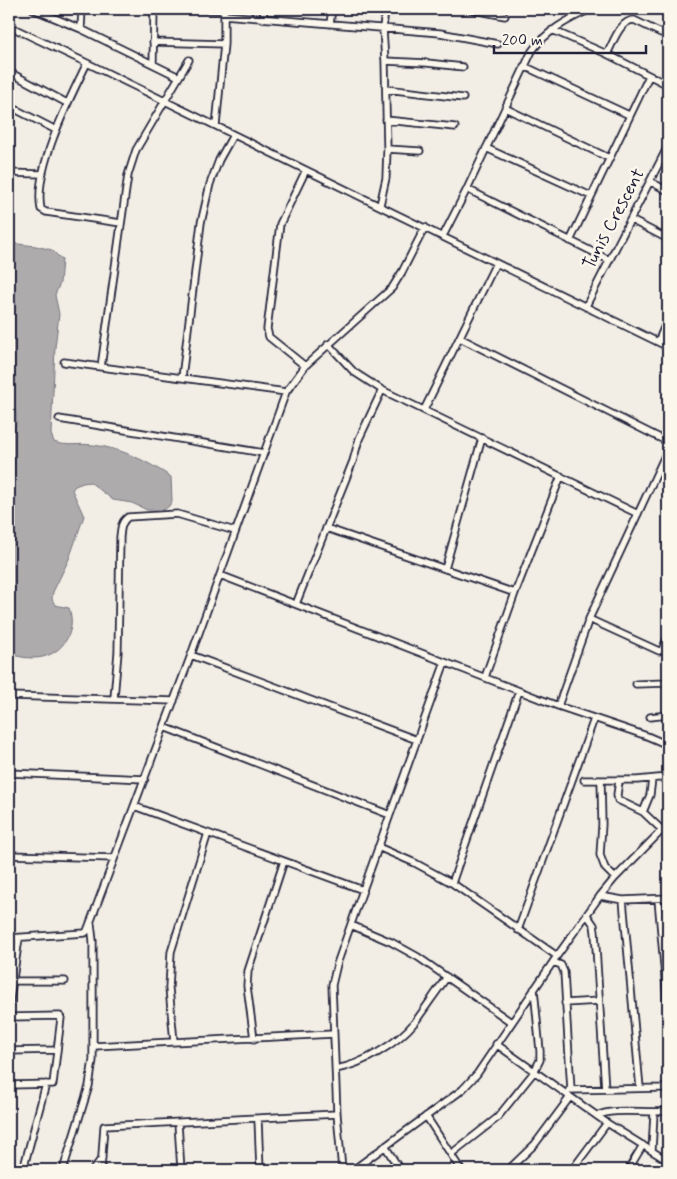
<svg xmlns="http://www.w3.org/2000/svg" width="677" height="1179" viewBox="0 0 677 1179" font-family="Mynerve,sans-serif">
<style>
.water{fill:#aeabad;stroke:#76747f}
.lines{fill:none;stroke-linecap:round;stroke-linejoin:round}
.minor-casing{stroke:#22223b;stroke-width:9}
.minor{stroke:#fbf7ec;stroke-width:5.5}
.labels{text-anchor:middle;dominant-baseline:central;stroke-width:5;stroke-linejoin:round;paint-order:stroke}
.street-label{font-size:18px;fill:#22223b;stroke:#fbf7ec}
</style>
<rect width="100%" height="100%" fill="#f2eee5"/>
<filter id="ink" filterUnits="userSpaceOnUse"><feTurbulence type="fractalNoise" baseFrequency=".02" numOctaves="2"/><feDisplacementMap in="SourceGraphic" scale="10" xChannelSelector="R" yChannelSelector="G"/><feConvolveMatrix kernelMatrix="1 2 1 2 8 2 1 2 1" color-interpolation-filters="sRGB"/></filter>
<g filter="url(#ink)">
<path class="water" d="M9,243L36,246L52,250L62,260L60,283L55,295L59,314L55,348L51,434L54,442C67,447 79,443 93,445C121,448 147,461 171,477L172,501L169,506L164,510H147L132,503L113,500L90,482L83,483L75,486L72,490L84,516L69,559L53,592L52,599L55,605L69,608C78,633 60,659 32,658C24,658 16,656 9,654V431H14C19,420 15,403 9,393V331L13,326V317L9,310Z"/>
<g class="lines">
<g class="minor-casing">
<path id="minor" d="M33,9L81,29L179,77
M173,9L224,10
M469,9L505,16
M224,15L440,33L498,44
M263,19L264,9
M330,24L332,9
M9,26L87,63L668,347
M81,29L82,9
M552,30L607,54L668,85
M153,42L224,44
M607,54C613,43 620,20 634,20L661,33H668
M385,61L427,63L463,67
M87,63C70,98 33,170 41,209L46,212L121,223
M153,64L154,9
M524,66L629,115
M9,72L67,103
M386,89L463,98
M9,106L56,130
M505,108L609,158
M386,120L455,127
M216,126L224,44V9
M9,132L11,107
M486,148L591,196
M387,149L420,151
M9,173L42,174
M651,182L668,191
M467,189L609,260
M380,205L386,178L387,149L385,61L383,29L385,9
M631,220L666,238
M443,236L467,189L532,51C546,31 569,19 591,9
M570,241L649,76
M586,306L668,146
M460,338L668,442
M658,342L668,318
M328,344L354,372L382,390L638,514
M64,362L286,392
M305,366L269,337L267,329L280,224L306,170
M101,367L128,175L136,150L189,60
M182,378L201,223L210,184L219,160L233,135
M424,410L496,263
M59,419L264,453
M326,528L515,593
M445,569L482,438
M220,575L558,706L647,736L668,745
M296,604L353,461L359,439L382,390
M589,619L659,651L662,650L668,637
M191,655L417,740
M485,677L515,593L561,476
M636,684L668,683
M9,696L174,701
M114,698L118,652L120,537C121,528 121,522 128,517L177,514L235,531
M558,706L589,619L668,449
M650,717L668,715
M164,727L390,815
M9,773L145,779
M584,780H637L668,777
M601,781L602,824L600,855L605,868L615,878
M619,781L617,795L618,800L643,812L662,830L668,832
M134,806L363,890
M643,812L650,795L652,779
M378,847L415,863L452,883L557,956
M9,855L114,858
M452,883L519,691
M600,896L623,900L668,898
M658,899L668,1011
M623,900L640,1088
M587,915L594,925L595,932L605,1089
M351,925L391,942L418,957L511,1022
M518,930L594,719
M9,938L85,933L87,931L191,655L286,392L305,366L392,288L402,272L425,227
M553,962L561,965L564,972L571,1090
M13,981H65
M565,1003L599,1001
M9,1006L19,938
M9,1017L60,1016L61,1018L53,1084L9,1085
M254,1039L247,986L248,971L284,861
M174,1042L169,988L171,952L208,833
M496,1044L607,1123L668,1161
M94,1046L334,1034
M9,1051L57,1050
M668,1063V1087
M336,1069C363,1064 397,1044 415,1022C426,1007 436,992 447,977
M569,1090L663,1088L668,1085
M426,1116L461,1170
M597,1116C612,1107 649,1114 668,1111
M258,1119L260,1170
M178,1123L181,1170
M385,1146L400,1170
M652,1150L654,1113
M451,1154L497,1118L534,1072L540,1060V1051L534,989
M23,1170L46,1084
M63,1170L89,1086L93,1060V941L91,924
M93,1170L102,1158
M101,1170L104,1126L337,1114
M342,1170L337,1114L332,985L337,964L363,890L445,662
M353,1170L462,1090L477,1074L557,956L600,896L615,878L668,824
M508,1170L535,1144L570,1097
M572,1170L607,1123
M628,1170L643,1145"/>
</g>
<use href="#minor" class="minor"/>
</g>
</g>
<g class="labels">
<g class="street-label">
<text transform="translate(614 219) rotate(-62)">Tunis Crescent</text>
</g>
</g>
<rect width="677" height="1179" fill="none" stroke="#fbf7ec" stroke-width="30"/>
<rect x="15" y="15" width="647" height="1149" fill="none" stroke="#22223b" stroke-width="2" filter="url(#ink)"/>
<path d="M494 45v8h152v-8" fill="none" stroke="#22223b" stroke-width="2.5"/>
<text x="502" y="45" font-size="15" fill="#22223b" stroke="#fbf7ec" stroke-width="4" paint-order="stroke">200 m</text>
</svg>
